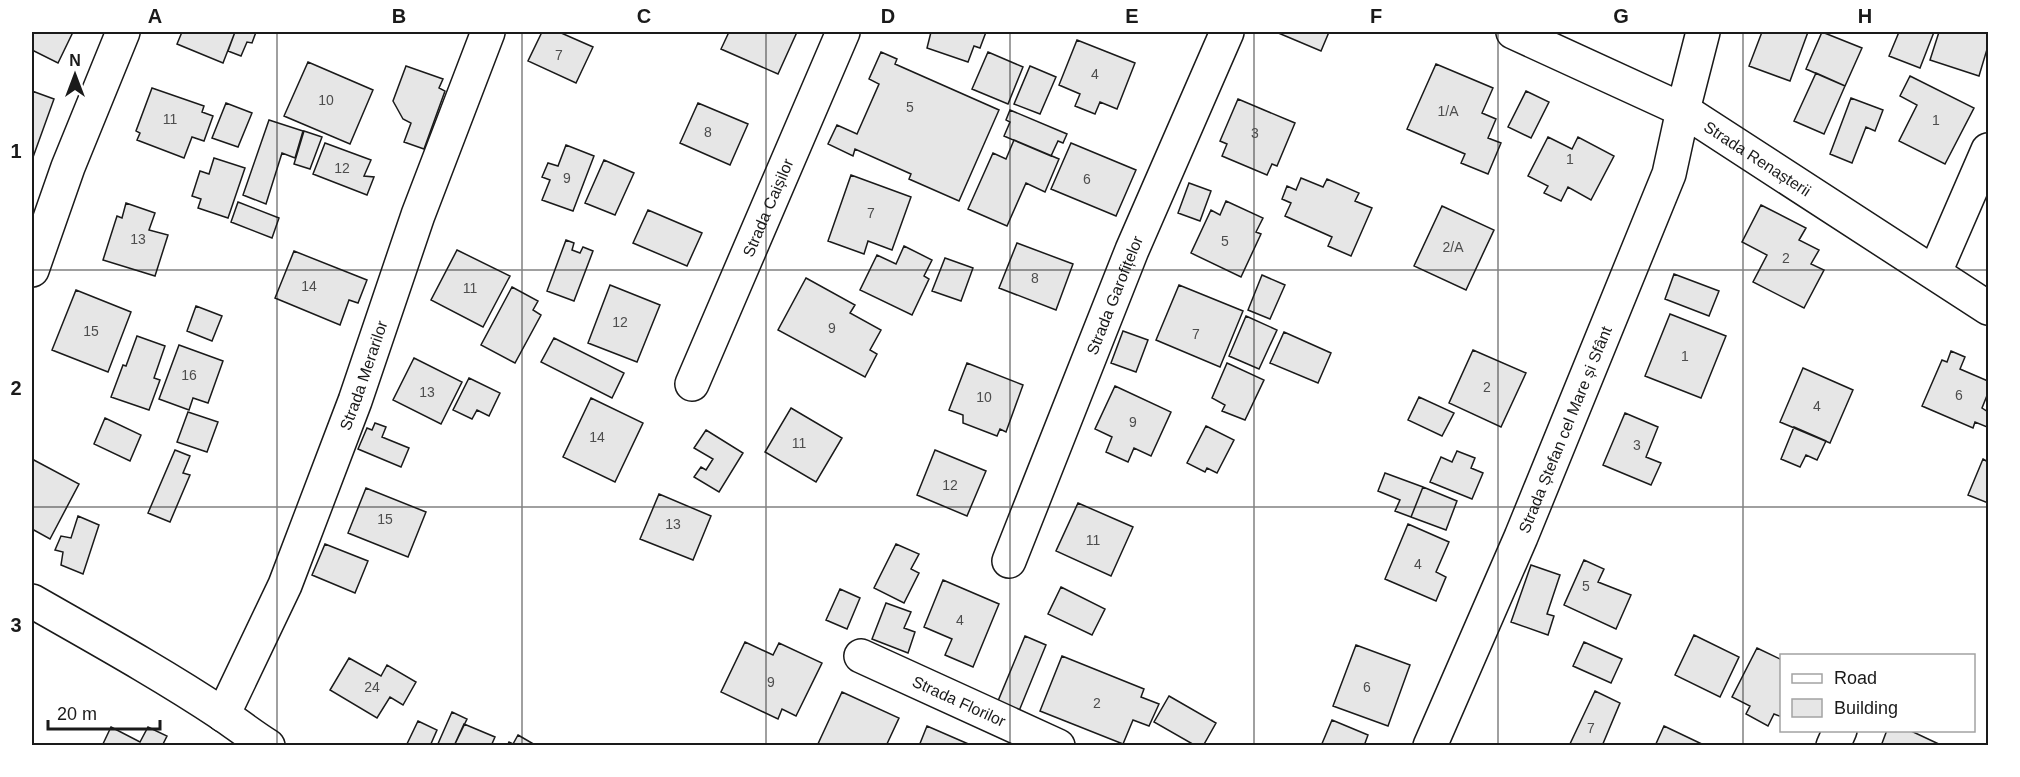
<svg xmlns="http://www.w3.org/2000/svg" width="2020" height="777" viewBox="0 0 2020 777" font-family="Arial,sans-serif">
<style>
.building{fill:#e6e6e6;stroke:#1a1a1a;stroke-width:1.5}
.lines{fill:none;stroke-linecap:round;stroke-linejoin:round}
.minor-casing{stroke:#1a1a1a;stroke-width:36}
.tertiary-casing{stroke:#1a1a1a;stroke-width:36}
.minor{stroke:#fff;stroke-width:33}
.tertiary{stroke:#fff;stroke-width:33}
.grid{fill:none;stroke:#1a1a1a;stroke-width:1.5;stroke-opacity:0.55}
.labels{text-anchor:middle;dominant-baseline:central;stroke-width:4.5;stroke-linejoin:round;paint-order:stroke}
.number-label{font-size:14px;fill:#4d4d4d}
.street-label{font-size:16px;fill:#1a1a1a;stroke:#fff}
.neatline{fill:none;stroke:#1a1a1a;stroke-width:2}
.grid-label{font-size:20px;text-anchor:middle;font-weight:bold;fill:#1a1a1a}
</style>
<rect width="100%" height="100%" fill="#fff"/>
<path class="building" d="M32,32H73L58,63L32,50Z
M182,32H235L223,63L177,44Z
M235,32H256L252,43L247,42L241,56L228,51Z
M542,32H559L593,47L576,83L528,61Z
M729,32H797L778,74L721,49Z
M931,32H986L980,48L974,46L968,62L927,48Z
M1276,32H1329L1321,51Z
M1762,32H1808L1790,81L1749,66Z
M1822,32L1862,48L1845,86L1806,69Z
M1899,32H1934L1920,68L1889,56Z
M1939,32H1988V46L1979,76L1930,60Z
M1077,40L1135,63L1117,109L1100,102L1095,114L1075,106L1080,94L1059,85Z
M881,52L897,59L895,64L999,110L959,201L909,179L911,174L855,149L853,156L828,144L837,125L857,134L879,84L869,79Z
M988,52L1023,67L1008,104L972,89Z
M308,62L373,90L350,144L284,116Z
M1436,64L1493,88L1482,113L1496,119L1488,138L1501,143L1488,174L1461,163L1465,154L1407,129Z
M406,66L443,79L439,88L445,91L424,149L404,142L411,123L403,119L393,101Z
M1030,66L1056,77L1040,114L1014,104Z
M1816,73L1845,86L1824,134L1794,121Z
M1910,76L1974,108L1945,164L1899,141L1917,105L1900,96Z
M152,88L204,106L202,112L213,116L204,141L192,137L184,158L137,140L140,133L136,131Z
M32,91L54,99L32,160Z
M1526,91L1549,102L1531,138L1508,127Z
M1851,98L1883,110L1875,131L1866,127L1852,163L1830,154Z
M1238,99L1295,123L1277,166L1272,164L1267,175L1222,156L1227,144L1220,141Z
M226,103L252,113L238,147L212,138Z
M698,103L748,124L730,165L680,143Z
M1010,110L1067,134L1063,143L1058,141L1051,156L1004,136L1010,122L1006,120Z
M269,120L303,131L295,158L282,153L266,204L243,195Z
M304,131L322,137L310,169L294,164Z
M1548,137L1572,149L1578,137L1614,156L1591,200L1568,187L1561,201L1544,193L1548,186L1528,176Z
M1014,140L1059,159L1045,192L1026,183L1007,226L968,209L993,153L1006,159Z
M325,143L371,160L364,176L374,177L367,195L313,174Z
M1071,143L1136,170L1116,216L1051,189Z
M566,145L594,156L573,211L542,200L550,180L542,177L548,163L558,166Z
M214,158L245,168L228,218L198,208L201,199L192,196L200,171L209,174Z
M604,160L634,173L615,215L585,203Z
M851,175L911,197L892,250L868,241L864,254L828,241Z
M1301,178L1323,187L1327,179L1359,193L1355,201L1372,208L1351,256L1328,246L1332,237L1285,216L1291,203L1282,199L1287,186L1296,190Z
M1189,183L1211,191L1200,221L1178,213Z
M1226,201L1263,218L1256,232L1261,234L1241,277L1191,253L1211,210L1220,215Z
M238,202L279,218L272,238L231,222Z
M126,203L155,213L149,230L168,235L155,276L103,260L117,216L122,218Z
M1761,205L1806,228L1799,240L1819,250L1811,264L1824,270L1804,308L1753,282L1767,255L1742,242Z
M1442,206L1494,230L1466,290L1414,266Z
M648,210L702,233L687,266L633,243Z
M566,240L574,243L572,250L580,253L583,247L593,251L574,301L547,291Z
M1017,243L1073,264L1056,310L999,288Z
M904,246L932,260L924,276L929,279L912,315L860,290L877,255L896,264Z
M457,250L510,276L483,327L431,300Z
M294,251L367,280L358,303L349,300L340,325L275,298Z
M945,258L973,268L961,301L932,291Z
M1674,274L1719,291L1709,316L1665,299Z
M1262,275L1285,285L1270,319L1248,310Z
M806,278L855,305L850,313L881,330L870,350L877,354L865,377L778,330Z
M610,285L660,305L637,362L588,343Z
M1179,285L1243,311L1220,367L1156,340Z
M512,287L538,301L533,310L541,315L515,363L481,345Z
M76,290L131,312L108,372L52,350Z
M196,306L222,316L212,341L187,331Z
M1670,314L1726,336L1701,398L1645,376Z
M1246,316L1277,330L1259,369L1229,356Z
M1123,331L1148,340L1136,372L1111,363Z
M1284,332L1331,353L1318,383L1270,363Z
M137,336L165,346L154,378L160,380L149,410L111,397L123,365L126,366Z
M554,338L624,373L612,398L541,362Z
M179,345L223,361L208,403L193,398L189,410L159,399Z
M1473,350L1526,373L1501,427L1449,403Z
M1951,351L1965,357L1960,369L1988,381V393L1982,408L1988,412L1987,427L1975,422L1973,428L1922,406L1942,360L1947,362Z
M414,358L462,382L441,424L393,400Z
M967,363L1023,385L1006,432L1000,429L997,436L963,423V415L949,410Z
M1227,363L1264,380L1245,420L1222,411L1225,405L1212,398Z
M1803,368L1853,390L1830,443L1780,422Z
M469,378L500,393L489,416L477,410L472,419L453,410Z
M1115,386L1171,412L1151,456L1134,448L1128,462L1106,452L1112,437L1095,429Z
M1419,397L1454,413L1442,436L1408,420Z
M591,398L643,423L615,482L563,457Z
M791,408L842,438L816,482L765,452Z
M188,412L218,422L207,452L177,442Z
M1625,413L1658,427L1646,457L1661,463L1651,485L1603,465Z
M105,418L141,435L130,461L94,444Z
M375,423L386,427L382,437L409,448L401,467L358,449L367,428L372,430Z
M1206,426L1234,440L1217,473L1207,468L1205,472L1187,463Z
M1794,427L1826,441L1817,460L1806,455L1800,467L1781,459Z
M706,430L743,453L719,492L694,477L701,467L706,470L713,459L694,448Z
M175,450L190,456L183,473L190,475L170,522L148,513Z
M935,450L986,471L967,516L917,495Z
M1457,451L1475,458L1471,468L1483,473L1472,499L1430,482L1441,457L1452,462Z
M32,459L79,484L50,539L32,529Z
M1983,459L1988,462V503L1968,495Z
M1385,473L1423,487L1411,517L1395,511L1400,500L1378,491Z
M1423,487L1457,501L1446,530L1411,517Z
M366,488L426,512L408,557L348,533Z
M659,494L711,516L693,560L640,539Z
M1078,503L1133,527L1111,576L1056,551Z
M78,516L99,525L83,574L61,565L63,552L55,550L61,536L71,538Z
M1408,524L1449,542L1436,572L1446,577L1436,601L1385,579Z
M325,544L368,561L355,593L312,575Z
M896,544L919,554L911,569L919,573L904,603L874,588Z
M1584,560L1604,569L1598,582L1631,595L1616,629L1564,605Z
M1531,565L1560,575L1547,614L1554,616L1548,635L1511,622Z
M943,580L999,604L973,667L945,655L952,639L924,627Z
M1061,587L1105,609L1092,635L1048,614Z
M840,589L860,598L847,629L826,620Z
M886,603L911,612L904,628L915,632L908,653L872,639Z
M1694,635L1739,657L1720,697L1675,675Z
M1025,636L1046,645L1019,711L998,701Z
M745,642L773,655L779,643L822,663L796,716L782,709L778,719L721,692Z
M1584,642L1622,659L1611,683L1573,666Z
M1356,645L1410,665L1388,726L1333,706Z
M1757,648L1782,660V717L1774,714L1768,726L1746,714L1750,706L1732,697Z
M1062,656L1144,689L1141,697L1159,704L1149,726L1133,720L1123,744L1040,711Z
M349,658L381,676L387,665L416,682L403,705L390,697L377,718L330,690Z
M1595,691L1620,703L1602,746H1569Z
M842,692L899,718L886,746H817Z
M1169,696L1216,723L1203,746H1196L1154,722Z
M452,712L467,719L454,746H437Z
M1332,720L1368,735L1364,746H1321Z
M418,721L437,730L430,746H406Z
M464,724L495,737L491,746H454Z
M927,726L973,746H919Z
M1664,726L1706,746H1655Z
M111,727L140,742L148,727L167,736L162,746H102Z
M1887,730H1909L1943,746H1881Z
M518,735L537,746H507L509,742L513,744Z"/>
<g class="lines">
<g class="minor-casing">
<g id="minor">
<path d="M32,270L68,167L123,32"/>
<path d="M1935,272L1988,150"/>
<path id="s1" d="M692,384L843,32"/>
<path id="s2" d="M1009,561L1132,250L1227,32"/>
<path d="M32,601C95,637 162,674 222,714C238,725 252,736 268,746"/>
<path id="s3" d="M861,656L1058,746"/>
<path id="s4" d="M223,715L285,585L355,401L418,215L488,32"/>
<path id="s5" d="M1430,746L1521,537L1669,174L1683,110L1703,32"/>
<path d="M1833,746L1840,730"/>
</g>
</g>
<g class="tertiary-casing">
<g id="tertiary">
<path id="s6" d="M1513,32L1683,110L1988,308"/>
</g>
</g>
<use href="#minor" class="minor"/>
<use href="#tertiary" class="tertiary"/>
</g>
<path class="grid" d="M277,32V746M522,32V746M766,32V746M1010,32V746M1254,32V746M1498,32V746M1743,32V746M32,270H1988M32,507H1988"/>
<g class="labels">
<g class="number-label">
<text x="559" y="55">7</text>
<text x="1095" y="74">4</text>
<text x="326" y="100">10</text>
<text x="910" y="107">5</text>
<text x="1448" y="111">1/A</text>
<text x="170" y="119">11</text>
<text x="1936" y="120">1</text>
<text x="708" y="132">8</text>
<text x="1255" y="133">3</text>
<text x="1570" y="159">1</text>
<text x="342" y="168">12</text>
<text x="567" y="178">9</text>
<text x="1087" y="179">6</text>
<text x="871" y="213">7</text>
<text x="138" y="239">13</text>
<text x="1225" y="241">5</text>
<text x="1453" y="247">2/A</text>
<text x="1786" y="258">2</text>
<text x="1035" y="278">8</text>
<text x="309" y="286">14</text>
<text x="470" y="288">11</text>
<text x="620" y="322">12</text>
<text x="832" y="328">9</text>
<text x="91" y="331">15</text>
<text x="1196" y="334">7</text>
<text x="1685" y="356">1</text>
<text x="189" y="375">16</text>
<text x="1487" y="387">2</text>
<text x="427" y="392">13</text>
<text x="1959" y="395">6</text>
<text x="984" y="397">10</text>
<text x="1817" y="406">4</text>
<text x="1133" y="422">9</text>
<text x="597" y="437">14</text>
<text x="799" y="443">11</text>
<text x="1637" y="445">3</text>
<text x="950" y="485">12</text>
<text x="385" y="519">15</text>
<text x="673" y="524">13</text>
<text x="1093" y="540">11</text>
<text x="1418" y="564">4</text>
<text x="1586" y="586">5</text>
<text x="960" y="620">4</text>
<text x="771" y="682">9</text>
<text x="372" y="687">24</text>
<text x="1367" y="687">6</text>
<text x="1097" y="703">2</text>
<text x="1591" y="728">7</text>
</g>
<g class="street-label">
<text stroke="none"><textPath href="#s6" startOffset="276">Strada Renașterii</textPath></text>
<text stroke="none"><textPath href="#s1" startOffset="192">Strada Caișilor</textPath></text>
<text stroke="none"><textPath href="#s2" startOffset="286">Strada Garofițelor</textPath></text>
<text stroke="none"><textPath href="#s4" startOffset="368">Strada Merarilor</textPath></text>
<text stroke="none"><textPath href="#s5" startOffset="344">Strada Ștefan cel Mare și Sfânt</textPath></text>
<text stroke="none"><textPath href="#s3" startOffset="108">Strada Florilor</textPath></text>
</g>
</g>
<rect width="2020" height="777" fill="none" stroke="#ffffff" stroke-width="66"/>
<rect x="1780" y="654" width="195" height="78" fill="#ffffff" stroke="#a3a3a3" stroke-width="1.5"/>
<rect x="1792" y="674" width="30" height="9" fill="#ffffff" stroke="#a3a3a3" stroke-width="1.5"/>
<text x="1834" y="684" font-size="18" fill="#1a1a1a">Road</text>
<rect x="1792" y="699" width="30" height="18" fill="#e6e6e6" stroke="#a3a3a3" stroke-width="1.5"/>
<text x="1834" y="714" font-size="18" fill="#1a1a1a">Building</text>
<g transform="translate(75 75)" stroke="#ffffff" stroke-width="4.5" paint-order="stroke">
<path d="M0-4.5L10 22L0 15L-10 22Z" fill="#1a1a1a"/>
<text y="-9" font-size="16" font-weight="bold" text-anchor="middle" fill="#1a1a1a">N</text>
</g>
<path d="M48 720v9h112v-9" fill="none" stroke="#1a1a1a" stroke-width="3"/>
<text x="57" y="720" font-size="18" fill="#1a1a1a" stroke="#ffffff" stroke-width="4.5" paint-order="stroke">20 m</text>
<rect x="33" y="33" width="1954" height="711" class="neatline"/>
<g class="grid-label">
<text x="155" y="23">A</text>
<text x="399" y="23">B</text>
<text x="644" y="23">C</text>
<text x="888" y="23">D</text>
<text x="1132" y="23">E</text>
<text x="1376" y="23">F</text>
<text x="1621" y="23">G</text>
<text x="1865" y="23">H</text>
<text x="16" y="158">1</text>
<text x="16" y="395">2</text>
<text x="16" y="632">3</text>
</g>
</svg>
